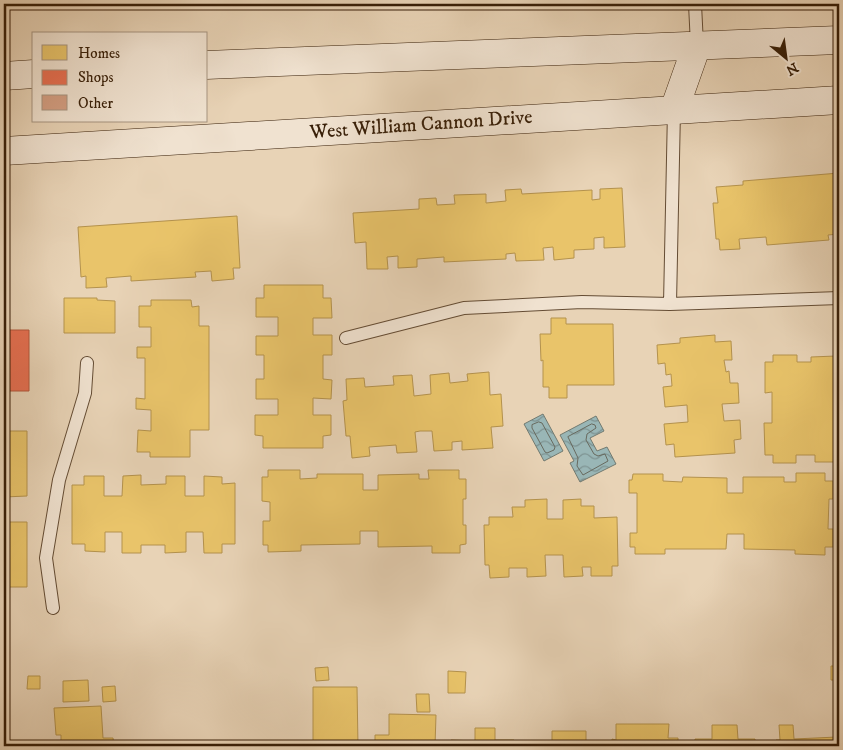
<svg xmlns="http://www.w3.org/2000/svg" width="843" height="750" viewBox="0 0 843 750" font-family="'IM FELL DW Pica',serif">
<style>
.water{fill:url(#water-waves);stroke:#727a70}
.homes{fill:#e9c46a;stroke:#b4924d}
.shops{fill:#e76f51;stroke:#b2573b}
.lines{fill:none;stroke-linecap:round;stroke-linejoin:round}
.shore{stroke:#686a5f;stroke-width:1}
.building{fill:#d39e82;stroke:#381f08}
.service-casing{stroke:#644c34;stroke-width:14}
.secondary-casing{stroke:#381f08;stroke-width:29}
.service{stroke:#f0e2d0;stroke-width:12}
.secondary{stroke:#f0e2d0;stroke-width:28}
.labels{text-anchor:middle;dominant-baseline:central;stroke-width:5;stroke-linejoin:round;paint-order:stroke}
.street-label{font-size:20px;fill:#381f08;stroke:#f0e2d0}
</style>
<defs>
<pattern id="water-waves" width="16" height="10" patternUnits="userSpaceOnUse" patternTransform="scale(1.25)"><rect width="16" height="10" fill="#99b6b6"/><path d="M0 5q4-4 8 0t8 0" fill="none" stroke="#7e9392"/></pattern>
</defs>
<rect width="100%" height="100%" fill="#e8d3b6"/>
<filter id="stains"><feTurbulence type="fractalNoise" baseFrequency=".004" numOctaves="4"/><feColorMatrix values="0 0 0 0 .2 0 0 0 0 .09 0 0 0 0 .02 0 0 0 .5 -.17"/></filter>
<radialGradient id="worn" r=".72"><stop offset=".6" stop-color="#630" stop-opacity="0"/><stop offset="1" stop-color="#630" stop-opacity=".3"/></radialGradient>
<path class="water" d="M543,414L563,451L544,461L524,424Z
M596,416L604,431L590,438L597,451L607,447L616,464L580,482L570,463L574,461L560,435Z"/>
<path class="homes" d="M839,173V234L828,235L829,240L767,245L766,237L739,239L740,249L720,250L719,239H716L713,203H718L716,187L743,185V181Z
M622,188L625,247L604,248V237L594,238V249L574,250V258L554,260L553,247L543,248L544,260L516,261L515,253L506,254V259L444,262V257L417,259V267L398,268V256L387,257L388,269H367L366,242L355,243L353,213L419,209V199L436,198L437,205L455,204L454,195L486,194V203L506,201L505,190L521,189L522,194L592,190V200L600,199V189Z
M237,216L240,268H233L234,279L212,281L211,271L195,272L196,277L131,281V276L106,278L107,287L86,288V276L81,277L78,227Z
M264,285H323V298H331L332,318H313V335H332V355H323V379L332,380L331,399L313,398V415H331V435L323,436V448H263V436L255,435V415H278V399H256V379H264V355H256V336H278V317H256V298H264Z
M64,298H97V300L115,301V333H64Z
M151,300H191L192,307L199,306V326H209V430H190V457H150V452H137L138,430L151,431V410L136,409V398L145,399V358H137V347H151V327H139V306H151Z
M551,318H566V324H613L614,385H567V398H549V387H543V360L541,361L540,334H551Z
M715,335V342L731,341L732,360H724L726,372L729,371L730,383H738L739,403L722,404L724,421L740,420L741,439L734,440L735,453L675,457L674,444L666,445L664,424L688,422L687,405L665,407L663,387L672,386L671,374L666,375L665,363L658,364L657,345L680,343V338Z
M773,355H797V362H811V357L836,356V362H839V393H836V423H839V454H837V462H815V455H796V463H773V455H765L764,423H772V392L765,393V362H773Z
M489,372L490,395L501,394L503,426L491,427L493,448L462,450V441L452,442V450L434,451L432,431H420L415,432L417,452L397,453L396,445L369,447L370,456L352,458L350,436H346L343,401L347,400L346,379L364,378L365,387L394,385L393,376L412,375L414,396L431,394L430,375L449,373L450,383L468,381L467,374Z
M4,431H27V496L4,497Z
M268,470H300V479L317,478V474H363V490H378V475L419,474V479H429L428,470H459V479H466V499H463V525H466V544L460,545V553H432V546L378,547V531H360V544L301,545V551L268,552V545H263V521H270V502L262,501V477H268Z
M796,473H825V481H833V499H829L828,529H833V547H825V555L795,554V550L744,549V534H727L726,549H665V554H635V547H630V533H637V493H629V480H632L633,474H663V481L682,482L683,477L727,478V493H743V477H784V482H796Z
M141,475V485L166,484V476H185V496H204V476L222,477V484L235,483V544H222V553H204L203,532H186V552L165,553V545H141V553H122V532H105V552L85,551V544H72V485H84V476H104V496H122L123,476Z
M547,499V519H563V500L581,499V506H594V518L617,517L618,566H612V576H591V567H582L583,576L564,577L563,555H545L546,576L527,577V568H509V577L490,578L489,565H485L484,525H489V517H513L512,507H525V500Z
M4,522H27V587H4Z
M831,666H839V680H831Z
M328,667L329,680L316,681L315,668Z
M448,671L466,672L465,693H448Z
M28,676H40V689H27Z
M88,680L89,701L63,702V681Z
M115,686L116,701L103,702L102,687Z
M313,687H357L358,746H290V744L313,743Z
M416,694H429L430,712H417Z
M101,706L103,738H113L114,746H61V735H56L54,708Z
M389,714L436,715L435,746H375V735H389Z
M616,724H669L668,738H678V746H612V739L616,740Z
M712,725H737L738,739H755V746H695V739H712Z
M779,725H793L794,739L837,737L838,746H776V740H780Z
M475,728H495V740H514V746H451V740L475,741Z
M552,731H586V744H591V746H552Z
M128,745H191V746H128Z"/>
<path class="shops" d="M4,330H29V391H4Z"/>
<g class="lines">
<path class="shore" d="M539,422L542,423L555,447L554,450L547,453L545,452L532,428V425Z
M592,424L595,425L596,428L587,434L586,440L594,454L598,456L605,454L608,461L583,475L577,466L578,458L568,437Z"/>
</g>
<path class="building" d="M4,685H6L7,738H4Z"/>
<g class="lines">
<g class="service-casing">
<path id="service" d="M695,4L697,45
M674,110L670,304L839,298
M346,338L464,308L582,302L670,304
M53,608L46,558L59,480L85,393L87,363"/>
</g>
<g class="secondary-casing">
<path id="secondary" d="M206,65L839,40
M4,76L34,74
M674,110L697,45
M4,151L839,100"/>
</g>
<use href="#service" class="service"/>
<use href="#secondary" class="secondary"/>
</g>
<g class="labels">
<g class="street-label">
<text transform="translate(421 125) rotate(-4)">West William Cannon Drive</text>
</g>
</g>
<rect width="843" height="750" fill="none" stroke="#e8d3b6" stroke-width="20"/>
<rect x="5" y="5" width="833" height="740" fill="none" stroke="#381f08" stroke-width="2.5"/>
<rect x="10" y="10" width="823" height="730" fill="none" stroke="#381f08"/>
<rect x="32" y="32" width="175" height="90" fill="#f0e2d0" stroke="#a69480"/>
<rect x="42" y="45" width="25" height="15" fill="#e9c46a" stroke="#a69480"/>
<text x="78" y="58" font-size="15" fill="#381f08">Homes</text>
<rect x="42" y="70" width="25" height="15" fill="#e76f51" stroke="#a69480"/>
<text x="78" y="82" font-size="15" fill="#381f08">Shops</text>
<rect x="42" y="95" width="25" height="15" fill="#d39e82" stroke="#a69480"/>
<text x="78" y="108" font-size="15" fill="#381f08">Other</text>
<g transform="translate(786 58) rotate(151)" stroke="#f0e2d0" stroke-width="4" paint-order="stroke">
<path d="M0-4L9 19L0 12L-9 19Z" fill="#381f08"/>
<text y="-8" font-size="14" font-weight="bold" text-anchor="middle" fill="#381f08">N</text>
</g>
<rect width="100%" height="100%" filter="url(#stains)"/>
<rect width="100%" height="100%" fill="url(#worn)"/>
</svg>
